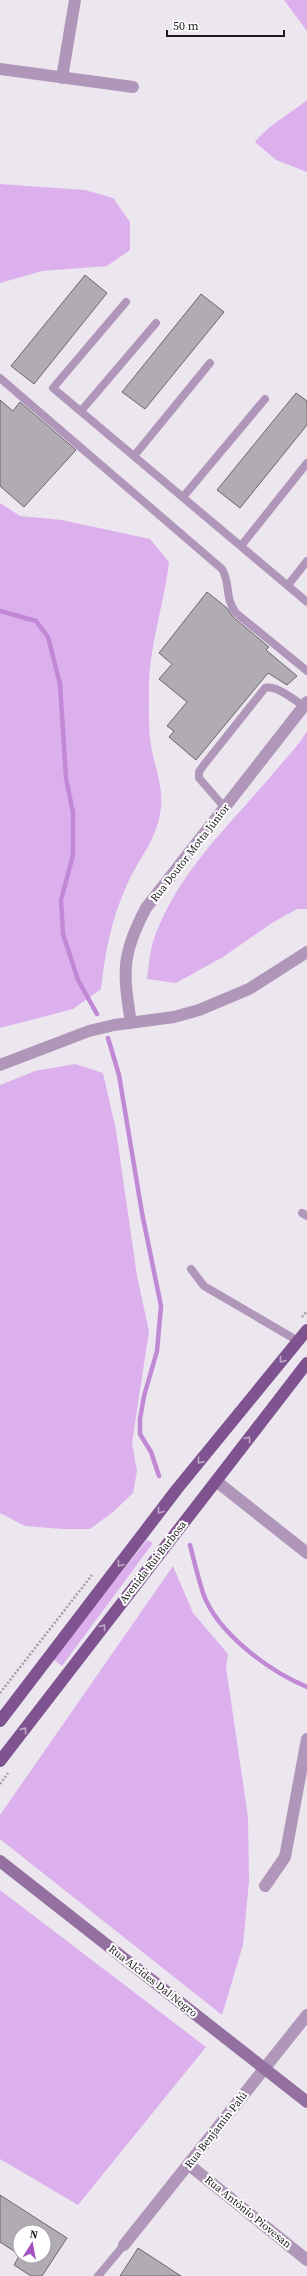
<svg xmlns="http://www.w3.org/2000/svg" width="307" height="2276" viewBox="0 0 307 2276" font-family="'Source Serif 4',serif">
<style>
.green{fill:#dcb0ed}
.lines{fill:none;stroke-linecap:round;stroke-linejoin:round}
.stream{stroke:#c088d5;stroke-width:4.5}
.building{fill:#b1abb3;stroke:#6c676e}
.path{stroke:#a29da4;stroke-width:2.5;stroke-dasharray:2 2;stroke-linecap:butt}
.lane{stroke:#b097b9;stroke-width:8}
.street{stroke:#b097b9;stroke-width:12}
.secondary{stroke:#9470a1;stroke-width:12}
.primary{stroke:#7f538f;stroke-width:12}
.oneway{stroke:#bfa9c7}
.labels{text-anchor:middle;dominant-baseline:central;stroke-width:4;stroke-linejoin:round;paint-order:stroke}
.street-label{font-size:11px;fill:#1c1a1d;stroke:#fff}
</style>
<rect width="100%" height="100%" fill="#ece6ef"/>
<path class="green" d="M284,0H307V31Z
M307,100V172L276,160L255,142C269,124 289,115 307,100Z
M0,184L85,190L113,198L130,222V250L107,266L42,271L0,283Z
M0,503L20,516L62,520L150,539L169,562C164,606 148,649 149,693C149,712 148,732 152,751C156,769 163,788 161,807C158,840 138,858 126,887C111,920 105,953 101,989L73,1009L0,1028Z
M307,731V909H297L272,923L223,957L176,983L147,979C149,961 151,942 159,926C183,868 231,823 271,776C283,761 297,748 307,731Z
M75,1064L103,1073L116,1130L137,1276L149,1331L132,1443L137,1471L133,1493L113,1512L90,1529H62L25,1526L0,1513V1085L35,1071Z
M147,1540L153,1543L62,1666L53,1659Z
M173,1566L193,1613L228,1654L226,1667L248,1817L249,1881L243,1945L222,2015L0,1839V1815Z
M0,1890L206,2047L78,2205L0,2159Z"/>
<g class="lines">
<path class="stream" d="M0,611L36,621L48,637L60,684L66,778L73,813V855L61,900L63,934L78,980L97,1014
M108,1038L119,1075L142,1213L161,1306L157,1351L144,1396L140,1419V1434L151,1452L159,1476
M190,1545C194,1561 198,1577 203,1593C217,1633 269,1671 307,1687"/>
</g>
<path class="building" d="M85,275L107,293L34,384L11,366Z
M201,294L224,312L145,409L122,392Z
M296,393L307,401V425L240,508L217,490Z
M0,400L13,411L20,402L76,450L24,507L0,486Z
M207,592L227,608L233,617L269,647L266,650L297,676L287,685L268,673L196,760L169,737L174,731L167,726L187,702L159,679L172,664L159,653Z
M0,2195L67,2238L42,2276H31L14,2265L19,2256H44V2232H20V2255L0,2242Z
M138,2248L181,2276H120Z"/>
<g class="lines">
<path class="path" d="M302,1317L307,1311
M0,1693L92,1575
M0,1784L8,1773"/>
<path class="lane" d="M126,302L53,388L307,602
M0,378L222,569C231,584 224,597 236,613L307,671
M81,411L156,323
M134,456L210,363
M183,497L265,399
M241,546L307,463
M288,585L307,561
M225,808L199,778V772L203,766L265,688C277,685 294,700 304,706
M302,1213L307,1216
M191,1269L204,1286L298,1341
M98,2276L124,2245"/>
<path class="street" d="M0,69L133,87
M62,78L75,0
M131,1023C123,972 121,955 146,908L307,702
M0,1065L89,1031L114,1025L174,1017L199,1010L249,989L307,952
M216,1481L307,1553
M265,1886L285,1857L307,1739
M188,2164L307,2260
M124,2245L307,2015"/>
<path class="secondary" d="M0,1861L307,2102"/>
<path class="primary" d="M0,1721L177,1489L307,1330
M0,1761L307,1363"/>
</g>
<defs><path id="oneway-chevron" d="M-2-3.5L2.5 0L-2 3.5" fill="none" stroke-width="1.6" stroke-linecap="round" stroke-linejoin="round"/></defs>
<g class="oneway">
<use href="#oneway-chevron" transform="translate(282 1360) rotate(129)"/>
<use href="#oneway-chevron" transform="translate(248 1439) rotate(-52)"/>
<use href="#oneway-chevron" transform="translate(200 1461) rotate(129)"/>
<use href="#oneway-chevron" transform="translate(160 1511) rotate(128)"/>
<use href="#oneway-chevron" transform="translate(120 1564) rotate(127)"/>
<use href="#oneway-chevron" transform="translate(103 1627) rotate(-52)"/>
<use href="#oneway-chevron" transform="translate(24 1730) rotate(-52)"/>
</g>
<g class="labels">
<g class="street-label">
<text transform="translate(190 853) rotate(-52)">Rua Doutor Motta Júnior</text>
<text transform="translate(153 1562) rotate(-52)">Avenida Rui Barbosa</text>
<text transform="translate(153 1981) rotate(38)">Rua Alcides Dal Negro</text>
<text transform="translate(216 2130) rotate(-52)">Rua Benjamin Palú</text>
<text transform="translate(248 2212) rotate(39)">Rua Antônio Piovesan</text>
</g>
</g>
<g transform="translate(32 2244) rotate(11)"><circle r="19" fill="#ffffff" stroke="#a4a3a5"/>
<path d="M0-3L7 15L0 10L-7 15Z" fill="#a552c1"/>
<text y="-6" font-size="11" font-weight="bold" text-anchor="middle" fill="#1c1a1d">N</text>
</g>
<path d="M167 30v6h117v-6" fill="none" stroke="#1c1a1d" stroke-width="2"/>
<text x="173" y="30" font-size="12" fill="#1c1a1d" stroke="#ffffff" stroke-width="3" paint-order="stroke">50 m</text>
</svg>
